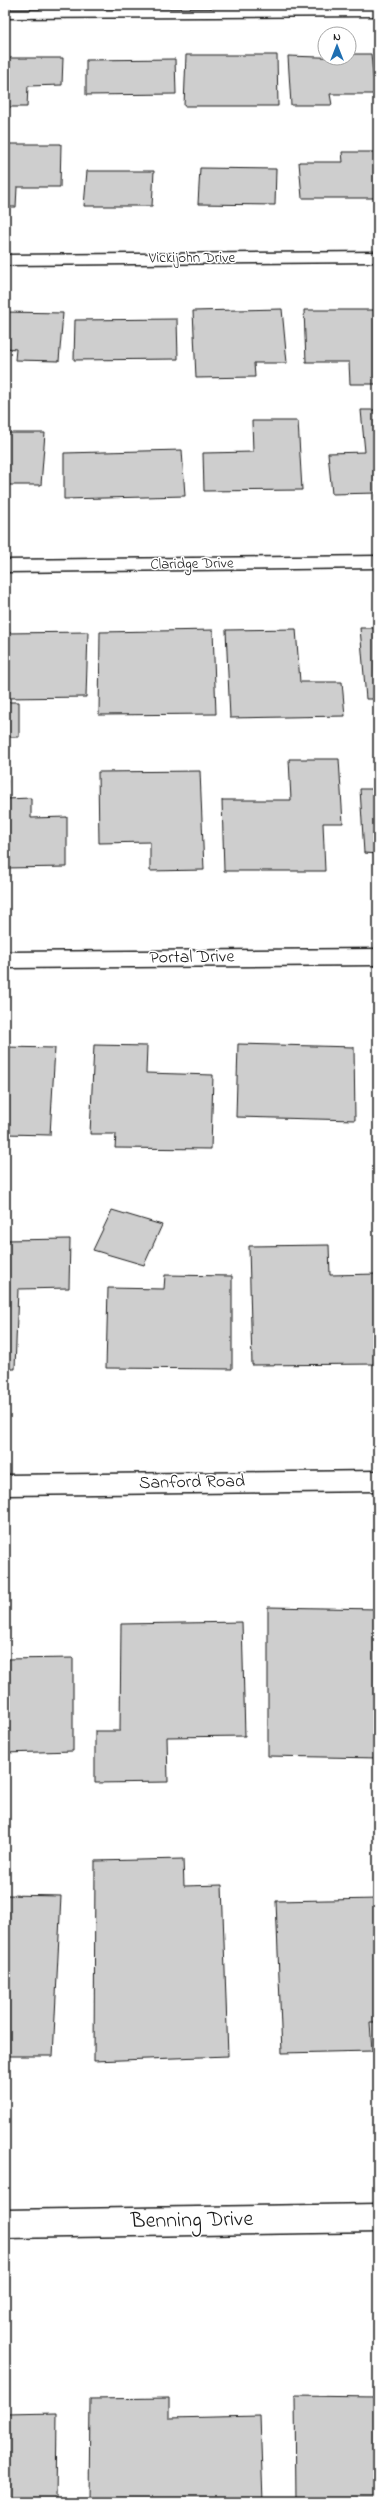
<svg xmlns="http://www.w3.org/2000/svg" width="383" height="2507" viewBox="0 0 383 2507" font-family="'Indie Flower',sans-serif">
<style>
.building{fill:#cecece;stroke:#1c1c1c}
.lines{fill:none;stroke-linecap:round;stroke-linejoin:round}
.minor-casing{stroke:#1c1c1c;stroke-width:3}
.minor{fill:#fff;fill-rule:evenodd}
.labels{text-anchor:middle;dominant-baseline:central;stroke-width:3;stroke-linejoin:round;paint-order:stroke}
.far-street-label{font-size:15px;fill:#1c1c1c;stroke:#fff}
.street-label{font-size:18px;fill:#1c1c1c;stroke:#fff}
.near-street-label{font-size:22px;fill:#1c1c1c;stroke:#fff}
</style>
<rect width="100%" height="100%" fill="#fff"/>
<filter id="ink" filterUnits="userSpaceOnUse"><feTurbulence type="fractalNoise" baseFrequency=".025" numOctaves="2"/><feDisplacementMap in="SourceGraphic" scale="8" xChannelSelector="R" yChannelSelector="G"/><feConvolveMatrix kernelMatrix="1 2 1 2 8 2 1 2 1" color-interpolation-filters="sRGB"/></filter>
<g filter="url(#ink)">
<path class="building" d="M349,54H371L375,94H330L332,105H291L288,56L349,58Z
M186,55H277L278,106H184Z
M5,58H63L62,85L28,86L27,107H5Z
M175,59L176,94L86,95V60Z
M5,144H61L60,187H17L16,207H5Z
M342,152H378V198H302L299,162H343Z
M200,168L276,169L275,205L198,204Z
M87,171H154L152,206H84Z
M282,309L287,363H254L255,377L196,378L193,311Z
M304,310H378V384H350L349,362H306Z
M5,312L63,313L59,361L15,360L16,349L5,348Z
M177,319L178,359L74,360L75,320Z
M361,410H378V493L332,494L328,453L365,452Z
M252,421H298L302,490L204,491L203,453L253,452Z
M5,433H45L41,485H5Z
M182,450L185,496L64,499V453Z
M360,628H378V699H366Z
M296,629L300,682H342L345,716L230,718L226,630Z
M213,630L216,714L99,715L100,632Z
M88,632L86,697L5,698V633Z
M5,702H19V737H5Z
M289,759H339L343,823H323L325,871H224L222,800H291Z
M200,771L204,870L150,871V842L99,843L98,772Z
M5,780H7L6,799L31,798V818L67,817V867L5,868Z
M360,789H378V854L364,853Z
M238,1044L354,1047L355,1120L236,1117Z
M94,1045L147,1046L146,1073L213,1075L211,1149L115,1148L116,1134H90Z
M5,1047L55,1048L50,1135L5,1134Z
M112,1210L162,1225L144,1265L93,1250Z
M70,1239L69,1288L18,1289L15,1369H5V1240Z
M329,1245L330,1275L378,1274V1364L252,1365L249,1246Z
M165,1275L232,1276V1369L106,1368L108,1288L164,1289Z
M268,1607L378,1609V1758L268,1756Z
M242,1622L245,1736L167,1737L168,1782L95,1783V1731H120L121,1624Z
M73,1658V1751L5,1753V1659Z
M183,1859L184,1886L222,1885L228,2056L94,2061L95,1861Z
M5,1895L61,1896L53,2056H5Z
M378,1899V2022H370L372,2051L282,2053L276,1901Z
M295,2396L378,2397V2502H296Z
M169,2398V2418L260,2416L263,2502H89L90,2399Z
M57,2413L56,2502H5V2414Z"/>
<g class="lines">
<g class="minor-casing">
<path id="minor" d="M378,8V16L5,18V10Z
M378,252V262L5,265V255Z
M378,556V568L5,572V560Z
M378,949V965L5,968V952Z
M378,1471V1491L5,1495V1475Z
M378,2204V2232L5,2238V2210Z"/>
</g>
<use href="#minor" class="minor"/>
</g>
</g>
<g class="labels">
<g class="far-street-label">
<text x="192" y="258">Vickijohn Drive</text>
<text transform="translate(192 564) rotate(-1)">Claridge Drive</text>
</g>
<g class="street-label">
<text transform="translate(192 958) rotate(-1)">Portal Drive</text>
<text transform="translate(192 1483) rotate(-1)">Sanford Road</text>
</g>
<g class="near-street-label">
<text transform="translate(192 2221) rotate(-1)">Benning Drive</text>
</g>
</g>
<rect width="383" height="2507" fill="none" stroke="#fff" stroke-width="20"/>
<rect x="10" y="10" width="363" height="2487" fill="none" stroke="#1c1c1c" stroke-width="1.5" filter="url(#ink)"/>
<g transform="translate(337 46)"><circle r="19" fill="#ffffff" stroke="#a4a4a4"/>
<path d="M0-3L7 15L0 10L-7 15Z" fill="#1f6fb2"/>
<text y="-6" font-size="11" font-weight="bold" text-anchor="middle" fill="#1c1c1c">N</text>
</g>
</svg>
